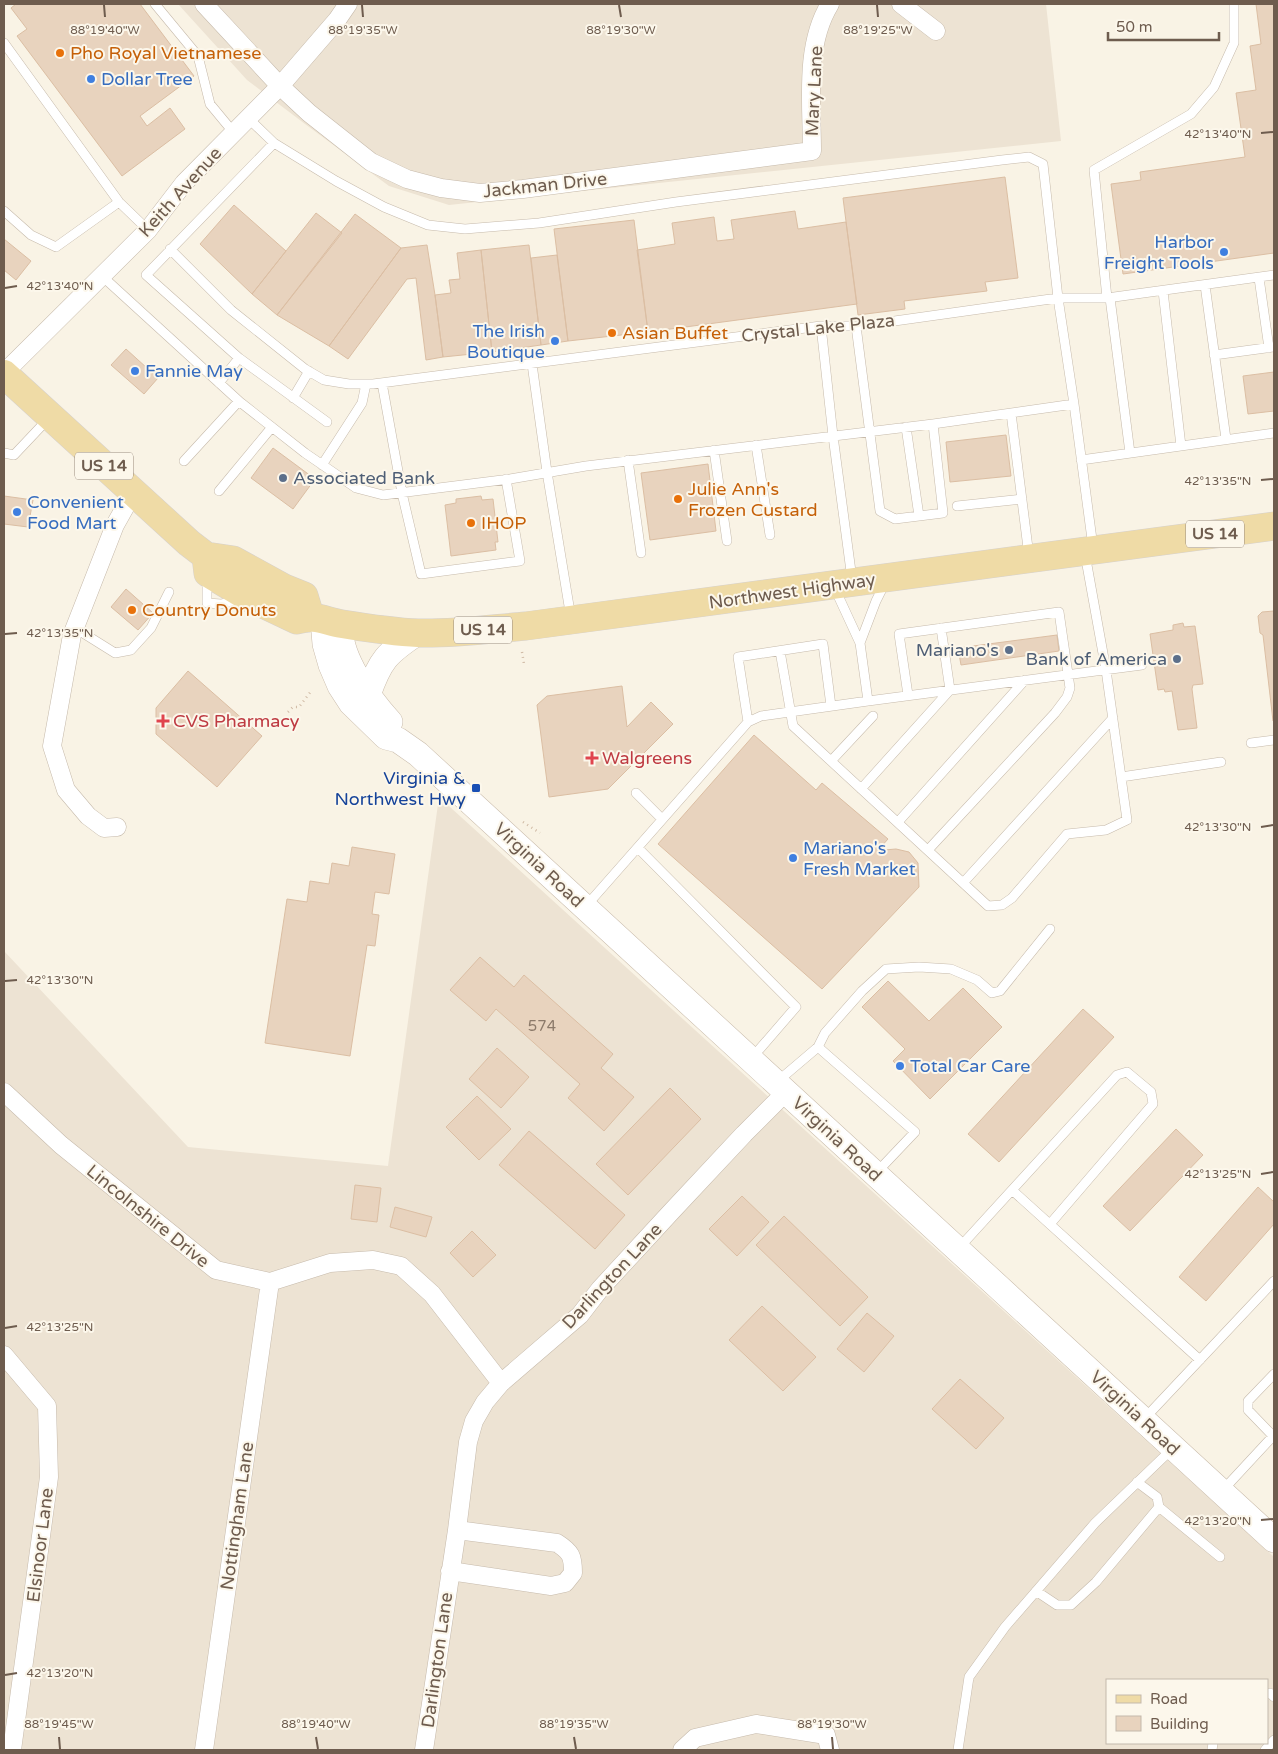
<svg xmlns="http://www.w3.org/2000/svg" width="1278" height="1754" viewBox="0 0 1278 1754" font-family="'Varela Round',sans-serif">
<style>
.residential{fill:#ede3d3;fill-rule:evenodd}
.building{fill:#e8d3be;stroke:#dbbea3}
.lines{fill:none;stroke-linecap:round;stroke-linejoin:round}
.lane-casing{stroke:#c6baab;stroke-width:10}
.street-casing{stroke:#c6baab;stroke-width:19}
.secondary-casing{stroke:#c8baa9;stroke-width:26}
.primary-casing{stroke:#d6d1cd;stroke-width:29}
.path{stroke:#cfb9a4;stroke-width:2.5;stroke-dasharray:1 4;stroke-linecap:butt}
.lane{stroke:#fff;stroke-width:9}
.street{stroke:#fff;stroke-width:18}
.secondary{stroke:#fff;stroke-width:25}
.primary{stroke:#efdba6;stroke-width:28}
.ticks{fill:none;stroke:#6e5c4e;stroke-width:2}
.food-dot{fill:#e8710a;stroke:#fcf7eb;stroke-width:2}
.shop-dot{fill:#3f7fe0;stroke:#fcf7eb;stroke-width:2}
.service-dot{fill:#5c6f8a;stroke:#fcf7eb;stroke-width:2}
.health-dot{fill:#e0444e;stroke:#fcf7eb;stroke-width:2}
.transit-dot{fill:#1a4fb4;stroke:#fcf7eb;stroke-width:2}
.labels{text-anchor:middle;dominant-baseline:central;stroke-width:4;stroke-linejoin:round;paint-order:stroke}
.number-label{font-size:15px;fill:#8c7a6a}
.shield{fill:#fcf7eb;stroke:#998a7d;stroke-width:1}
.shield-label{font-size:16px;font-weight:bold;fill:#6e5c4e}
.food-label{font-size:18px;fill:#c56008;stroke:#fcf7eb;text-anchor:start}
.shop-label{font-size:18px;fill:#366cbe;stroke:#fcf7eb;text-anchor:start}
.street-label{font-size:18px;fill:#6e5c4e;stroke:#fcf7eb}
.service-label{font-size:18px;fill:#4e5e75;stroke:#fcf7eb;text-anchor:end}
.health-label{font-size:18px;fill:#be3a42;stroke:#fcf7eb;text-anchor:start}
.transit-label{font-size:18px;fill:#164399;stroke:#fcf7eb;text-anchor:end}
.ticks-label{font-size:12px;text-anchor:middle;fill:#6e5c4e;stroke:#fcf7eb;stroke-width:4;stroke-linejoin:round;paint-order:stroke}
</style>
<rect width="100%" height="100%" fill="#f9f3e5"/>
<path class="residential" d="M178,4H1046L1061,141L449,205L389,186L305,124L247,80Z
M439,797L1274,1557V1750H4V951L188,1147L388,1166ZM1107,1680H1267V1743H1107Z"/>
<path class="building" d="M16,4H140L194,76L140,116L147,126L170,108L185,129L122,176L17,36L27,29L11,8Z
M1256,4H1274V253L1123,274L1111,184L1141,180L1140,172L1245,157L1236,93L1256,90L1250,46L1261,44Z
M1005,177L1018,278L985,282L987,291L904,301L905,309L858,315L843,198Z
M234,205L286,251L252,294L200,244Z
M795,211L798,229L846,222L857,304L648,332L637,250L675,244L672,223L714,217L717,241L734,239L731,220Z
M316,213L342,233L277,315L252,294Z
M355,214L401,248L329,346L277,315Z
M634,220L648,332L568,341L554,229Z
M4,239L31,261L16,280L4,270Z
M427,245L435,295L443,357L426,360L416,278L407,279L348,359L329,346L401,248Z
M529,245L541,345L492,352L481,250Z
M481,250L492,352L443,357L435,295L451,293L449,280L460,279L457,253Z
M557,255L568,341L541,345L531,258Z
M126,349L158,378L144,394L111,365Z
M1274,372V411L1248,414L1243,376Z
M1006,435L1011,476L950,482L946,442Z
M273,448L315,479L293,509L251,478Z
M708,464L716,531L650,540L641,473Z
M4,496L33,500L28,527L4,524Z
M481,496L482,500L493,499L498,542H495L496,550L451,556L445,505L456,503V499Z
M126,589L153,613L138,630L111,607Z
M1274,611V721H1273L1263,635L1260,633L1258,616L1262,612Z
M1183,623L1184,627L1195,626L1203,684L1193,685L1192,689L1197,728L1178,730L1172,691L1165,692L1164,689L1158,690L1150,634L1173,630V625Z
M1057,635L1059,651L961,665L958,648Z
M188,671L262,736L217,787L156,734V708Z
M622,686L627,727L651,702L673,724L608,789L549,797L537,705L547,696Z
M754,735L816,790L822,783L888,839L880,848L884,850L896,849L909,852L918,863L919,887L822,989L658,844Z
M352,847L395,854L389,894L375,892L372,914L379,915L375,946L367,945L350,1056L265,1043L287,899L307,902L310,881L329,884L332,863L349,866Z
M480,957L514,987L524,975L613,1054L601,1068L634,1097L604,1131L568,1098L580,1084L496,1009L486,1021L450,990Z
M888,981L929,1021L963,988L1002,1027L930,1099L893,1061L905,1049L862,1007Z
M1083,1009L1114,1037L999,1162L968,1134Z
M497,1048L529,1077L501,1108L469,1079Z
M670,1088L701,1119L628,1195L596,1164Z
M477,1096L511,1129L479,1160L446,1127Z
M1176,1129L1203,1155L1130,1231L1103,1206Z
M529,1131L625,1215L595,1249L499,1165Z
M355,1185L381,1188L377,1222L351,1219Z
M1258,1187L1274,1202V1224L1206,1301L1179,1277Z
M742,1196L769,1222L737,1256L709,1229Z
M395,1207L432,1217L426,1237L390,1227Z
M784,1216L868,1297L840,1326L756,1245Z
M472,1231L496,1255L473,1277L450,1253Z
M762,1306L816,1357L783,1391L729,1340Z
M867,1313L894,1336L864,1372L837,1349Z
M960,1379L1004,1418L976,1449L932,1409Z"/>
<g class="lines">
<g class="lane-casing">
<path id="lane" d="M155,4L198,56L210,104L234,133
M4,43L119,202L148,230
M248,118L274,143L336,181L384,207L428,225L465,229L539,223L676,202L1002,160L1029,157L1043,164L1058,298L1074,404L1093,547
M274,143L146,275L239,358L327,422
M4,211L31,235L56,247L119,202
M170,249L231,310L305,369L324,380L349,384H373L821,326H859L1058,298H1107L1274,275
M102,276L240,402L305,453L356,488L383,495L510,479L586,466L933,424L1074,404
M1259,278L1269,348
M1205,285L1226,439
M1163,291L1181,446
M1107,298L1094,170L1191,114L1214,87L1234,43V4
M1110,298L1130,453
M821,326L833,436L852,579
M856,326L880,511L895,519L943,513L933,424
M1214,355L1273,347
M532,364L547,472L571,618
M219,383L239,358
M382,383L402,493L421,574L520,561L506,479
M293,398L309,371
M1011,413L1029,556
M906,427L919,516
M756,445L770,535
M714,450L727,541
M4,453L14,455L48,419
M628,460L641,553
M1081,460L1274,433
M184,461L239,401
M322,465L362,403L366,384
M219,491L272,427
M957,506L1022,499
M207,578V603L221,604L241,599
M75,628L115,653L131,650L151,628L169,592
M860,643L876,601L885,583
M780,651L793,726L988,906L1002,905L1012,898L1067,834L1106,830L1127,820L1106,670L1085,554
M908,695L899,634L1059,612L1070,688L1067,697L1055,713L928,850
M868,701L1142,665
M748,722L738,657L823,644L831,706
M1251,743L1274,740
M831,761L873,716
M1121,777L1221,762
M861,789L950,690L941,628
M636,793L662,819
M898,822L1025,680
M638,848L796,1007L751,1059
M963,883L1113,718
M587,905L748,722L761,716L868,701L860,643L835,589
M818,1047L825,1033L862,991L886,969L919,967L951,969L977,980L992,993L1000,991L1050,929
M778,1081L818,1047L915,1132L877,1172
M1012,1190L1200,1360
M959,1248L1117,1075L1127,1072L1151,1092L1153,1104L1050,1224
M1274,1374L1248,1401V1410L1274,1437
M1145,1418L1274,1281
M1223,1490L1274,1435
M1159,1507L1220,1557
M1036,1591L1057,1605H1071L1096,1582L1159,1507L1157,1497L1137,1482
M1267,1694L1270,1693L1274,1697
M958,1750L969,1677L1005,1627L1095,1523L1173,1448
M1212,1750L1213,1743
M1265,1750L1274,1740"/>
</g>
<g class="street-casing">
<path id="street" d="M204,4L280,86L309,113L371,162L407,179L441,188L480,193L523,189L812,151C812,104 804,46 830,4
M901,4L936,31
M4,373L148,230L184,183L280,86L337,20L348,4
M117,827L104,828L88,816L66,790L52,746L72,635L115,525L133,493
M4,1092L61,1145L216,1270L270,1282L330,1263L373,1260L401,1266L432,1294L501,1383
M4,1355L47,1406L49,1477L12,1750
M450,1571L551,1586L565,1583L573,1573C573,1556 571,1552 557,1543L457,1530
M204,1750L270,1282
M424,1750L457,1530L468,1442L474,1421L485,1402L501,1383L580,1315L600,1289L671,1212L744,1134L786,1092
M682,1750L695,1738L756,1724L826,1735L830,1750"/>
</g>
<g class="secondary-casing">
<path id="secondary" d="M323,620L325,644L331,665L340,686L351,703L386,737L398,740L418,754L1274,1540
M341,624C337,655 369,699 390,722
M368,695C380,660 387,653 417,633"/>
</g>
<g class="primary-casing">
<path id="primary" d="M4,374L189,543L206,556L233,560L284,588L304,596L310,616
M206,556L208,573L248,597L297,620C316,614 324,621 342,624C367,628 393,632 418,633C454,634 490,629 526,626L1274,526"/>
</g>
<path class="path" d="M522,652L524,664
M288,712L293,707H299L312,690
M523,822L540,833"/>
<use href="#lane" class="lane"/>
<use href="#street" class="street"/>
<use href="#secondary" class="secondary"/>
<use href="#primary" class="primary"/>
</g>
<path class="ticks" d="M104,5L105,17M362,5L363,17M619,5L621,17M877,5L878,17M1261,133L1273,132M5,288L17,286M1261,480L1273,479M5,634L17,633M1261,827L1273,825M5,981L17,980M1261,1174L1273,1172M5,1328L17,1326M1261,1520L1273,1519M5,1675L17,1673M59,1737L60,1749M316,1737L318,1749M574,1737L576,1749M832,1737L833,1749"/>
<g class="food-dot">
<circle cx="60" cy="53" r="5"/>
<circle cx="612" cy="333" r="5"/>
<circle cx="678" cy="499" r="5"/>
<circle cx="471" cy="523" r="5"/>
<circle cx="132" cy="610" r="5"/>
</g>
<g class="shop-dot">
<circle cx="91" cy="79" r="5"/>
<circle cx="1224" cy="252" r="5"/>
<circle cx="555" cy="341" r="5"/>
<circle cx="135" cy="371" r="5"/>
<circle cx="17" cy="512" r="5"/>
<circle cx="793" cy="858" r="5"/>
<circle cx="900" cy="1066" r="5"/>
</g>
<g class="service-dot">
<circle cx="283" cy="478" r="5"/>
<circle cx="1009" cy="650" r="5"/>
<circle cx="1177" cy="659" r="5"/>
</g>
<g class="health-dot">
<path d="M160.5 713.5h5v5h5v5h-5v5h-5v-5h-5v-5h5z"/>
<path d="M589.5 750.5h5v5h5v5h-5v5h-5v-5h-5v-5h5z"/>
</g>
<rect class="transit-dot" x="471" y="783" width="10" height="10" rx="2.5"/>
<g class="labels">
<g class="number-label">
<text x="542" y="1026">574</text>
</g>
<g class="shield">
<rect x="75" y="452.5" width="58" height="27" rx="4"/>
<rect x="1186" y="520.5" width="58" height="27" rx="4"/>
<rect x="454" y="616.5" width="58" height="27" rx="4"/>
</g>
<g class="shield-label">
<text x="104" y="466">US 14</text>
<text x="1215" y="534">US 14</text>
<text x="483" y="630">US 14</text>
</g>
<g class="food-label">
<text x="70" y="53">Pho Royal Vietnamese</text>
<text x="622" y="333">Asian Buffet</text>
<text x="688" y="489">Julie Ann's<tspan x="688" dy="21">Frozen Custard</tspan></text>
<text x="481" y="523">IHOP</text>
<text x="142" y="610">Country Donuts</text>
</g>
<g class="shop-label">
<text x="101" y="79">Dollar Tree</text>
<text x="1214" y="242" text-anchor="end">Harbor<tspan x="1214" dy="21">Freight Tools</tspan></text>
<text x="545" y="331" text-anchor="end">The Irish<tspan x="545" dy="21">Boutique</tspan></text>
<text x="145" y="371">Fannie May</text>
<text x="27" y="502">Convenient<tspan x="27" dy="21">Food Mart</tspan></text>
<text x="803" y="848">Mariano's<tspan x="803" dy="21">Fresh Market</tspan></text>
<text x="910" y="1066">Total Car Care</text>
</g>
<g class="street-label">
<text transform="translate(814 91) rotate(-87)">Mary Lane</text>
<text transform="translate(545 185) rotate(-6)">Jackman Drive</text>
<text transform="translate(180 192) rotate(-48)">Keith Avenue</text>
<text transform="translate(818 328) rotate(-6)">Crystal Lake Plaza</text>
<text transform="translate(792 591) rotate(-8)">Northwest Highway</text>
<text transform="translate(539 865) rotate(43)">Virginia Road</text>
<text transform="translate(837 1139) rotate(43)">Virginia Road</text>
<text transform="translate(148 1216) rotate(39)">Lincolnshire Drive</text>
<text transform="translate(612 1276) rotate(-47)">Darlington Lane</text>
<text transform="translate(1135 1413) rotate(43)">Virginia Road</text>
<text transform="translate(237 1516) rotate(-82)">Nottingham Lane</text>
<text transform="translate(40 1545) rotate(-83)">Elsinoor Lane</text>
<text transform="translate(437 1660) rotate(-82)">Darlington Lane</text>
</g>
<g class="service-label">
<text x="293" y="478" text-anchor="start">Associated Bank</text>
<text x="999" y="650">Mariano's</text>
<text x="1167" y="659">Bank of America</text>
</g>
<g class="health-label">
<text x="173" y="721">CVS Pharmacy</text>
<text x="602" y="758">Walgreens</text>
</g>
<g class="transit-label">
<text x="466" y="778">Virginia &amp;<tspan x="466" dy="21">Northwest Hwy</tspan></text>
</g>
</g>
<g class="ticks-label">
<text x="105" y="34">88°19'40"W</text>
<text x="363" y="34">88°19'35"W</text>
<text x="621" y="34">88°19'30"W</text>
<text x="878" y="34">88°19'25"W</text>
<text x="1218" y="138">42°13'40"N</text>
<text x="60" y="290">42°13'40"N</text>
<text x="1218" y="485">42°13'35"N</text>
<text x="60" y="637">42°13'35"N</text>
<text x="1218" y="831">42°13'30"N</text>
<text x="60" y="984">42°13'30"N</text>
<text x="1218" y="1178">42°13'25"N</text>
<text x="60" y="1331">42°13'25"N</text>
<text x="1218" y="1525">42°13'20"N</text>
<text x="60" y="1677">42°13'20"N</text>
<text x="59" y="1728">88°19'45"W</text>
<text x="316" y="1728">88°19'40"W</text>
<text x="574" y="1728">88°19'35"W</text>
<text x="832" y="1728">88°19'30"W</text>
</g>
<rect width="1278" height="1754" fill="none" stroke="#6e5c4e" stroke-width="10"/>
<rect x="1106" y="1679" width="162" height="65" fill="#fcf7eb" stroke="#c3b9ac"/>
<rect x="1116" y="1695" width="25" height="8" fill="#efdba6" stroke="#c3b9ac"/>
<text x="1150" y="1704" font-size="15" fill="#6e5c4e">Road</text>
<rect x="1116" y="1716" width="25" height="15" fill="#e8d3be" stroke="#c3b9ac"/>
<text x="1150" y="1729" font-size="15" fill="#6e5c4e">Building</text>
<path d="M1108 32v8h111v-8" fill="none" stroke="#6e5c4e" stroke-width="2.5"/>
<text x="1116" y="32" font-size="15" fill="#6e5c4e" stroke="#fcf7eb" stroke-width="4" paint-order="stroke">50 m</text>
</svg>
